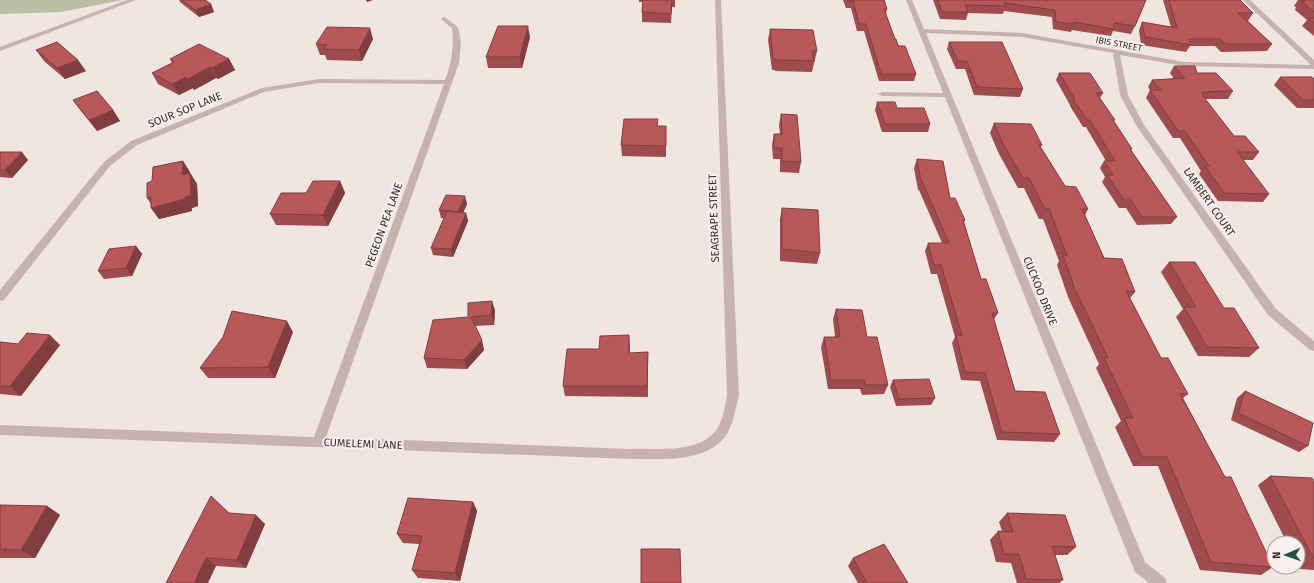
<svg xmlns="http://www.w3.org/2000/svg" width="1314" height="583" viewBox="0 0 1314 583" font-family="'Fira Sans',sans-serif">
<style>
.green{fill:#bcbea2}
.lines{fill:none;stroke-linecap:round;stroke-linejoin:round}
.street{fill:#c7b3ae;fill-rule:evenodd}
.wall{fill:#9e4c4d}
.shaded-wall{fill:#813e3f}
.building{fill:#b8585a;stroke:#813e3f}
.labels{text-anchor:middle;dominant-baseline:central;stroke-width:4;stroke-linejoin:round;paint-order:stroke}
.far-street-label{font-size:9px;fill:#372c2b;stroke:#f8f0ed}
.street-label{font-size:11px;fill:#372c2b;stroke:#f8f0ed}
</style>
<rect width="100%" height="100%" fill="#f0e5e1"/>
<path class="green" d="M0,0H123L61,12L0,14Z"/>
<g class="lines">
<path class="street" d="M127,0H136L0,51V47Z
M715,0H721L739,396C735,409 733,426 725,437C704,463 661,459 631,459L0,435V425L314,437L444,84L319,83L264,92L137,145L110,166L4,300L0,301V290L104,162L131,141L262,88L319,79L445,80C452,62 454,47 452,28L441,19L444,17L458,27L461,43L459,63L326,437L631,449C657,448 700,454 717,429C723,420 725,406 727,396Z
M906,0H912L924,29L1022,33L1184,62L1311,65L1243,0H1250L1314,60V69L1184,66L1120,55L1128,95L1144,125L1276,309L1314,341V351L1310,350L1268,315L1136,125L1120,95L1113,53L1022,37L926,33L1145,562L1165,578L1167,583H1149L1135,572L945,97L882,96L878,94L882,92L943,93Z"/>
</g>
<path class="wall" d="M179,0H205L211,4L214,12L199,17L180,2Z
M639,0H675V7H672L671,23L642,22V12L643,2H639Z
M843,0H884L887,9L886,14L895,39L916,74L914,81H879L864,31H857L851,8H846Z
M933,0H1146L1135,26L1131,34L1113,31L1111,36L1072,30L1071,32L1053,29L1052,17L1004,11L1003,14L968,13L966,20L940,19Z
M1163,0H1240L1253,13L1248,21L1247,20L1272,44L1267,51L1221,52L1215,46H1190L1186,52L1141,45L1139,30L1142,22L1171,27Z
M1298,0H1314V36L1302,26L1307,20L1295,10L1296,7L1294,6Z
M770,29L817,51L812,72L775,71V70H772L768,40Z
M530,37L522,68H488L486,57Z
M373,39L362,61L327,60L325,55H320L316,44Z
M949,42L1023,89L1020,97L974,95L965,69H956L947,49Z
M36,50L86,71L65,79L44,61Z
M170,59H229L235,70L218,79L216,78L194,90L193,88L179,95L158,84L152,73L172,63Z
M1174,66L1197,73L1233,91L1228,99H1205L1234,136L1259,152L1253,160H1243L1269,194L1263,202L1218,201L1199,174L1201,171L1180,138H1173L1146,98L1150,90L1148,87L1152,80L1174,79L1170,73Z
M1059,73L1103,93L1100,98L1115,120L1114,121L1132,149L1131,150L1177,217L1171,224L1137,225L1126,208H1119L1102,182L1105,177L1100,168L1104,161H1106L1086,127H1083L1070,106V105L1056,80Z
M1280,77L1314,79V108H1297L1274,85Z
M73,100L113,110L120,121L97,131L81,111Z
M877,102L897,108L930,124L928,132H882L875,110Z
M781,114L801,162L799,173L780,172V159H773L772,145L774,134H780L779,125Z
M994,123L1042,145L1041,147L1065,186L1088,209L1085,215L1104,258L1135,292L1130,298L1161,358L1188,394L1183,398L1273,567L1261,575L1200,570L1158,466H1133L1115,427L1121,421L1096,368L1099,364L1068,297L1057,265L1059,261L1043,219H1039L1024,188H1018L999,154L990,133Z
M658,126H666V157L622,156L621,145Z
M0,152L28,160L12,178L0,177Z
M917,159L950,198L965,220L964,223L981,279L998,313L994,319L1015,391L1060,434L1054,442L997,440L980,381L961,380L952,343L955,337L937,274H931L925,251L928,243H942L919,190H918L914,168Z
M183,161L197,184L198,206L192,208V211L159,219L151,208V204L147,198L152,181Z
M340,181L345,193L328,226L276,225L270,214Z
M467,204L463,213H466L468,221L453,257L433,255L431,248L444,218H441L439,210Z
M782,208L820,253L817,264L780,261V219Z
M136,246L142,254L132,276L104,279L98,271Z
M1169,262L1224,308L1259,348L1249,357L1198,356L1176,317L1183,309L1161,272Z
M836,309L867,337L888,385L884,394L862,395L860,389H828L821,347L824,337H835L833,319Z
M495,310L494,325L475,326L484,350L467,369L427,368L424,358L468,317Z
M293,332L275,378H208L200,368Z
M0,342L18,344L60,345L21,396L0,394Z
M630,346V353L648,352V397L565,396L563,386L599,349Z
M893,380L935,398L931,405L896,406L890,387Z
M1245,391L1308,446L1299,452L1231,420L1237,398Z
M1270,476L1314,482V570L1300,569L1298,565V543H1287L1258,485Z
M473,502L477,511L460,581L418,578L412,570L419,544L403,543L397,534Z
M0,505L47,506L60,515L35,558H0Z
M229,513L265,524L246,568L216,566L166,583Z
M1007,513L1076,547L1067,555H1055L1063,580L1059,583H1017L1011,563L996,562L990,540L998,531H1002L999,522Z
M853,558L908,583H858L848,566Z"/>
<path class="shaded-wall" d="M366,0H373L367,2Z
M211,4L214,12L199,17L195,10Z
M528,26L530,37L522,68L520,57Z
M370,28L373,39L362,61L359,50Z
M229,59L235,70L218,79L212,68Z
M78,60L86,71L65,79L57,68Z
M210,67L216,78L194,90L188,79Z
M186,77L193,88L179,95L172,84Z
M113,110L120,121L97,131L89,120Z
M22,152L28,160L12,178L5,170Z
M183,161L190,172L189,186L182,175Z
M190,173L197,184L198,206L192,208V211L159,219L151,208Z
M340,181L345,193L328,226L323,215Z
M465,196L467,204L460,219L458,212Z
M466,213L468,221L453,257L451,249Z
M136,246L142,254L132,276L126,268Z
M492,301L495,310L494,325L491,315Z
M287,321L293,332L275,378L268,367Z
M50,335L60,345L21,396L10,386Z
M629,335L630,346L629,363Z
M482,340L484,350L467,369L464,360Z
M473,502L477,511L460,581L455,573Z
M47,506L60,515L35,558L21,550Z
M256,515L265,524L246,568L237,560Z
M206,558L216,566L208,583H194Z"/>
<path class="building" d="M182,0H205L211,4L195,10Z
M643,0H672L671,14L642,12Z
M847,0H884L887,9H884L895,39H896L898,46H905L916,74H881L866,24H859L853,1H848Z
M938,0H1146L1135,26L1114,23V29L1074,22V24L1056,22L1055,10L1004,3L1006,6L965,5L968,12H942Z
M1169,0H1240L1253,13H1238L1272,44H1226L1220,39H1189L1191,45L1145,37L1142,22L1177,28Z
M1303,0H1314V12L1301,1H1305Z
M1308,18H1314V23Z
M498,26H528L520,57H486Z
M327,27L370,28L359,50L323,49L327,45L316,44Z
M770,29L813,30L817,51H812L814,61L776,60V59H773Z
M57,42L78,60L57,68L36,50Z
M949,42H1002L1023,89L977,87L967,61H958Z
M199,44L229,59L212,68L210,67L188,79L186,77L172,84L152,73L174,62L170,59Z
M1174,66H1195L1197,73H1216L1233,91L1202,92L1203,96L1234,136H1245L1259,152H1237L1269,194L1224,193L1205,166H1209L1185,131H1178L1150,90H1161L1152,80L1185,78Z
M1059,73H1090L1103,93H1096L1115,120H1113L1132,149H1130L1177,217H1142L1131,200H1124L1107,175H1113L1104,161H1115L1090,120H1087L1073,99H1075Z
M1280,77H1312L1314,79V100H1303Z
M97,91L113,110L89,120L73,100Z
M877,102H895L897,108H924L930,124H885Z
M781,114L797,115L801,162L782,161V148H774V134H782Z
M624,119H658L657,126H666V146L621,145Z
M994,123L1031,124L1042,145H1039L1065,186L1076,187L1088,209H1082L1104,258L1122,259L1135,292L1126,291L1161,358H1168L1188,394H1180L1225,477H1231L1273,567L1211,562L1167,457H1142L1124,418H1133L1104,358H1108L1074,287L1063,255H1067L1049,209H1045L1029,178H1023L1003,144Z
M0,152H22L5,170H0Z
M917,159L943,161L950,198H955L965,220H963L981,279H986L998,313H992L1015,391L1045,392L1060,434L1002,432L985,373L965,372L956,335H962L941,265H934L928,243H949L922,181H921Z
M183,161L182,175L190,173L191,195L185,197V199L151,208V197L147,198V183L152,181L153,167Z
M313,181H340L323,215L270,214L281,193H306Z
M446,195L465,196L458,212L439,210Z
M782,208L818,210L820,253L782,249Z
M447,211L466,213L451,249L431,248Z
M136,246L126,268L98,271L109,249Z
M1169,262H1195L1224,308H1234L1259,348L1207,347L1184,307H1196Z
M492,301L491,315L471,317L482,340L464,360L424,358L433,320L468,317V303Z
M836,309L862,310L867,337H877L888,385H865L864,380H831L824,337H840Z
M232,311L287,321L268,367L200,368L223,337Z
M27,333L50,335L10,386H0V342L18,344Z
M629,335V353L648,352L647,386H563L567,349H599L600,336Z
M929,379L935,398L899,399L893,380Z
M1245,391L1313,423L1308,446L1238,413Z
M1270,476L1312,478L1314,482V559Z
M211,496L229,513L256,515L237,560L206,558L194,583H166Z
M408,498L473,502L455,573L412,570L422,536L397,534Z
M0,505L47,506L21,550L0,549Z
M1007,513L1065,515L1076,547L1052,546L1063,580L1026,579L1019,554H1004L998,531L1013,532Z
M884,544L908,583H867L853,558Z
M641,549H680L681,583H641Z"/>
<g class="labels">
<g class="far-street-label">
<text transform="translate(1119 44) rotate(11)">IBIS STREET</text>
</g>
<g class="street-label">
<text transform="translate(185 110) rotate(-22)">SOUR SOP LANE</text>
<text transform="translate(1209 202) rotate(55)">LAMBERT COURT</text>
<text transform="translate(714 218) rotate(-92)">SEAGRAPE STREET</text>
<text transform="translate(384 225) rotate(-70)">PEGEON PEA LANE</text>
<text transform="translate(1040 291) rotate(68)">CUCKOO DRIVE</text>
<text transform="translate(363 444) rotate(2)">CUMELEMI LANE</text>
</g>
</g>
<g transform="translate(1286 555) rotate(268)"><circle r="19" fill="#f8f0ed" stroke="#aba29f"/>
<path d="M0-3L7 15L0 10L-7 15Z" fill="#26544a"/>
<text y="-6" font-size="11" font-weight="bold" text-anchor="middle" fill="#372c2b">N</text>
</g>
</svg>
